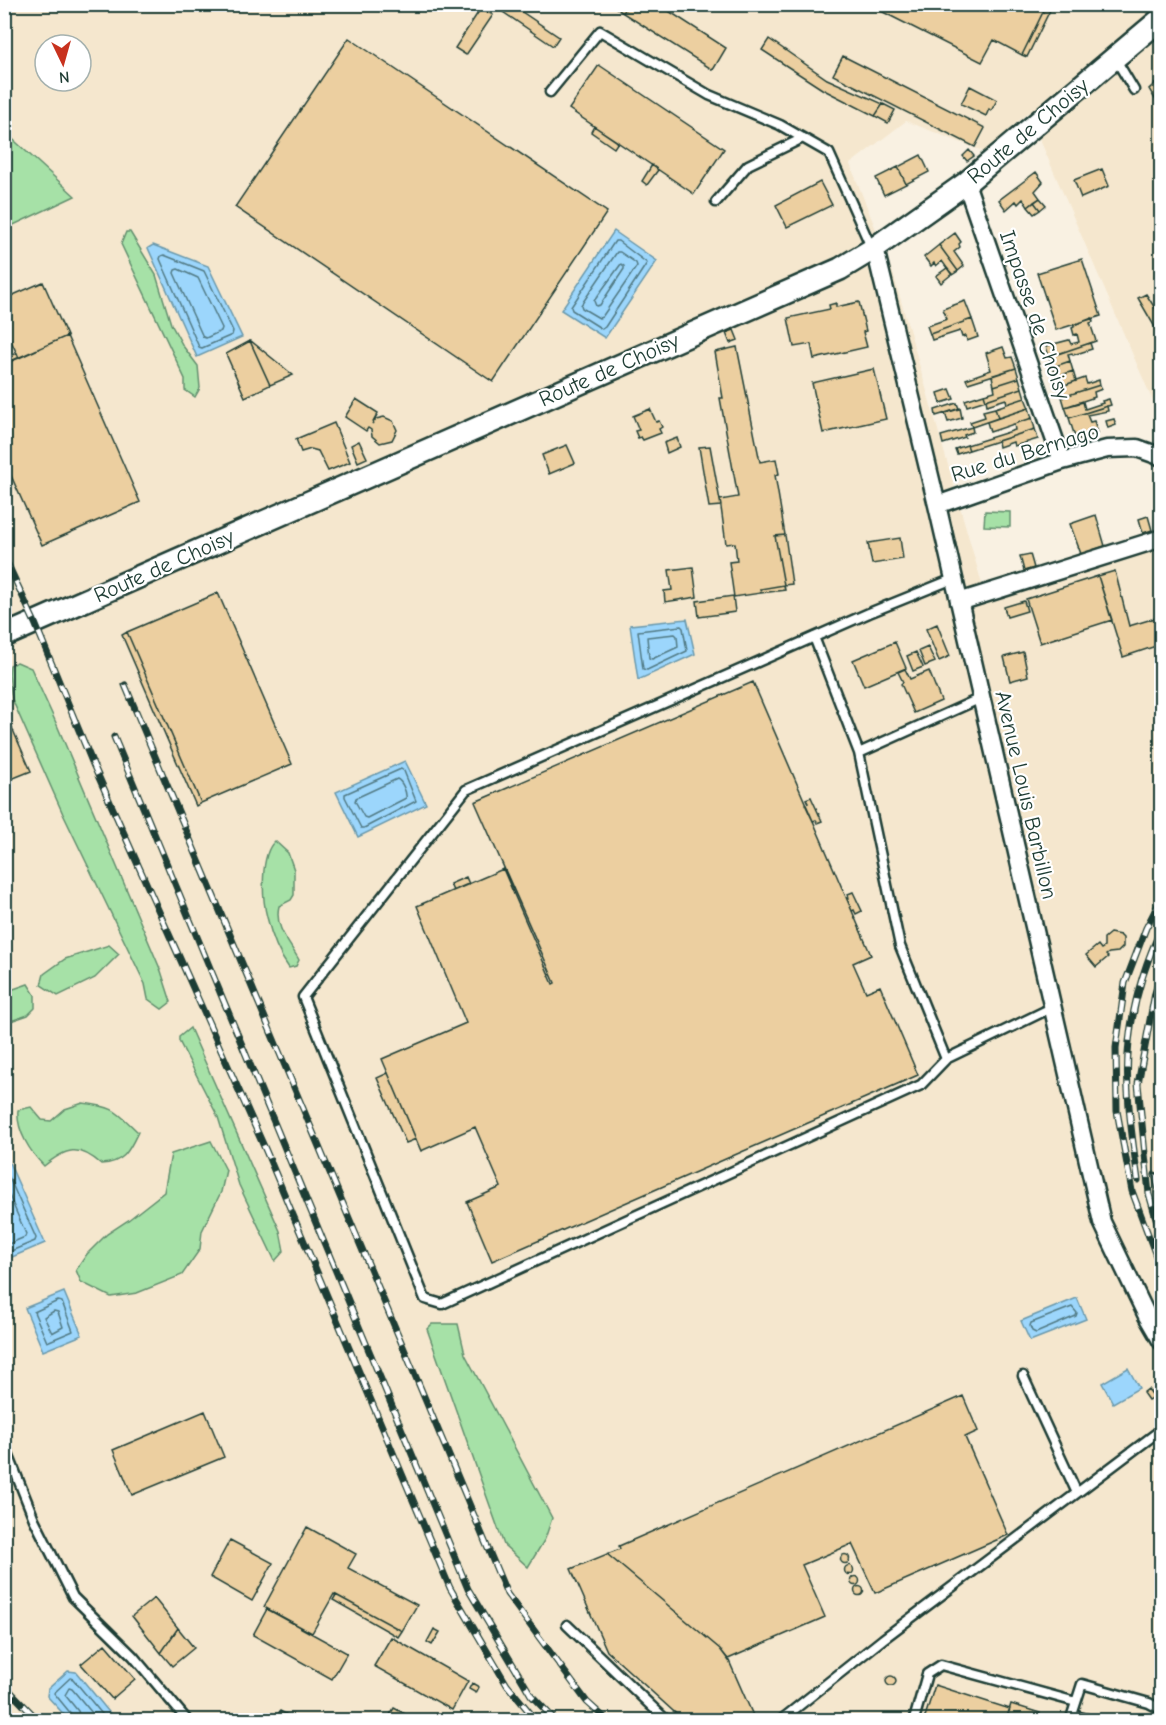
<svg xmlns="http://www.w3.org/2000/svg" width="1166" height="1725" viewBox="0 0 1166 1725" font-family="'Comic Neue',sans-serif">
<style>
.built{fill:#f5e7ce;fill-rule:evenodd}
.green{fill:#a6e1a7;stroke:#628f6e;stroke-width:1.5}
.water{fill:#9cd6fc;stroke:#6a99ac;stroke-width:1.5}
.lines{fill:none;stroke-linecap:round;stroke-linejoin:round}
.shore{stroke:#517a84;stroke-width:1.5}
.building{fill:#eccfa0;stroke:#1f3d34;stroke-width:1.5}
.service-casing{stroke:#1f3d34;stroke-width:13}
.minor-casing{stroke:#1f3d34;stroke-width:21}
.tertiary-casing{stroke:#1f3d34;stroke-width:26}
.service{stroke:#fff;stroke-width:8}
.minor{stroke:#fff;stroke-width:16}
.tertiary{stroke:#fff;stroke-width:21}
.rail-casing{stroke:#1f3d34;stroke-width:7}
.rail{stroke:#fff;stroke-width:4.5;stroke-dasharray:14;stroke-linecap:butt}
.labels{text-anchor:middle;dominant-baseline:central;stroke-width:4.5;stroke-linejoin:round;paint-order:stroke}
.street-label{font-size:22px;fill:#1f3d34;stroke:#fff}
</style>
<rect width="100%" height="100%" fill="#f9f1e2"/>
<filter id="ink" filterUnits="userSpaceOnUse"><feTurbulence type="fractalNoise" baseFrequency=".0167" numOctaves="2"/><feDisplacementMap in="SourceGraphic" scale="12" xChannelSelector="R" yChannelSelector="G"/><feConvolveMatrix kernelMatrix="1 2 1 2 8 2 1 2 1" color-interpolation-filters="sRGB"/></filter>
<g filter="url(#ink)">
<path class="built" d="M5,5H1161V420L1028,112L985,152L906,121L850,164L893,273L982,584L1161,533V1720H5ZM45,45H81V81H45Z"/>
<path class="green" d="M5,132L75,196L5,229H4Z
M126,232H130L156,275L171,324L183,346L198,366L200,388L195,397L185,390V379L121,244Z
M985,511L1010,512V527L984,526Z
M17,662L31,668L57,725L161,971L171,1002L162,1009L148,999L145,984L63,814L12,699L9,674L10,665Z
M275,841L288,853L294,870V895L291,900L279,906C274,927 289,942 299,960L296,966L289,968C278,953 271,934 267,917C262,898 260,854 275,841Z
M109,945L119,954L95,978L58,996L41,985L44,974L65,959Z
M28,984L35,995V1008L28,1015L5,1023V992Z
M190,1028L280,1231L284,1251L275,1261L239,1185L218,1117L179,1041V1037Z
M83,1103C115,1107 115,1110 138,1132C129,1151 124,1163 101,1164C79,1144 66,1148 44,1166C30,1152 16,1130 18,1110L31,1107L42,1120L51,1121L65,1109Z
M211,1141L226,1170L221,1192L202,1231L200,1249L182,1275L137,1293L111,1297L81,1282L76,1270L87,1254L107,1234L127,1221L164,1192L171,1154Z
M432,1324H458L465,1354L552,1518L545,1539L528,1567L504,1545L427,1329Z"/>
<path class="water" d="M614,231L657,261L605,338L561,310Z
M153,245L208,266L242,337L197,357L148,248Z
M687,619L695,654L638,680L630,625Z
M405,761L426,804L358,837L336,792Z
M4,1151L45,1243L5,1260H4Z
M64,1292L82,1335L43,1351L25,1308Z
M1077,1298L1086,1319L1030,1341L1021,1321Z
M1128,1368L1139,1388L1113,1403L1102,1383Z
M68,1671L76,1672L113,1717V1720H69L47,1696L48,1689Z"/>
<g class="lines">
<path class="shore" d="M615,241H618L647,263L605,327L602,329L572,310L571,307Z
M617,252H620L636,263L637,266L602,317L599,318L582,308L581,305Z
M164,255L204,271L233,331L232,335L202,348L199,347L160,259L161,256Z
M621,264L624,266V269L600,305L596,306L594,301Z
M178,269L198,278L222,328L221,331L206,338L203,337L174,273L175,270Z
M681,626L683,628L687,651L647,670L643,669L638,631Z
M675,634L677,636L678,647L652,659L649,658L647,637Z
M401,769L404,771L416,801L364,828H361L345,797V794Z
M397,779C402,781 407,793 406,798L367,818L364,817L355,801L356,798Z
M4,1166L36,1238L35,1241L4,1254
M4,1184L26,1234L25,1237L4,1246
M58,1301L62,1302L73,1331L47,1342L34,1312Z
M1072,1307L1077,1313L1076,1316L1036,1333L1032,1331L1030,1326L1031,1323Z
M54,1311L58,1312L63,1327L52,1333L44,1317Z
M73,1720L72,1715L54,1693L70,1678L73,1679L107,1720
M81,1720L78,1711L65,1695L69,1688L72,1689L98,1720"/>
</g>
<path class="building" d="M499,4H510L559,37L553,46L497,8Z
M611,4H628L623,13Z
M628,4H658L726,48L713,70L623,13Z
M867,4H1047L1022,55L994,40L982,62Z
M1047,4H1053L1027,57L1022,55Z
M481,8L493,15L466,55L455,48Z
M349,38L607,212L493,382L235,207Z
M769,39L827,79L883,104L875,116L822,89L762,50Z
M843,56L985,128L975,147L833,75Z
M599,65L724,149L694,194L569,109Z
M1162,77V111L1149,89Z
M970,86L997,100L991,111L989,109L986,116L961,104Z
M883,104L895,110L888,123L875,116Z
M594,126L618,142L614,148L591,132Z
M969,150L974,156L967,161L963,156Z
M921,155L929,172L906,184L898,167Z
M652,165L658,170L647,185L642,181Z
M898,167L906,184L884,195L876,178Z
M1102,169L1109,186L1081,198L1074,180Z
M1036,172L1043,182L1035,191L1040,198L1028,207L1023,199L1018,204L1016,201L1006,210L999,200Z
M820,182L832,205L787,227L776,205Z
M1040,198L1046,205L1040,210L1034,202Z
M1034,202L1040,210L1034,214L1028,207Z
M955,233L961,242L959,244L960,247L954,252L964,266L958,271L939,245Z
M939,245L958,271L952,275L942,261L936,266L934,263L931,266L924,257Z
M1082,259L1101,316L1056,330L1037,273Z
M947,268L952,274L941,283L936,276Z
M43,282L67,336L19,358L4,326V299Z
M1146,294L1162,319V326L1156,329L1138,298Z
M965,301L972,319L930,334L927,326L947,319L943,309Z
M859,302L866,331L863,332L867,347L814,359L811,344L794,347L788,318L830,309L829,305L836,303V307Z
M1092,318L1093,322L1090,323L1096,341L1049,357L1046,346L1069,340L1071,344L1079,342L1077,334L1074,335L1072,328L1074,327V325Z
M972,319L978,337L967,341L966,336L962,337L960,331L932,340L930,334Z
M734,330L738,340L730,343L726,333Z
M67,336L140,502L42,545L4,460V364Z
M250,341H251L293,375L270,385Z
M250,341L270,385L245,397L226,354Z
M1090,343L1092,349L1073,355L1072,353L1068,354L1070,361L1053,367L1049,357Z
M737,347L760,462L776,459L779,474L775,475L785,535L775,536L784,585L760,589L761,593L734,597L729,562L737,561L735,543L726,544L720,500L738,497L720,398H723L715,352Z
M1003,347L1007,358L1012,357L1016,368L968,383L966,379L991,370L986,353Z
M17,353L19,358L4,364V359Z
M1070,361L1073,371L1056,377L1053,367Z
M1016,368L1019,378L994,386L992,376Z
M874,369L886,419L823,433L812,383Z
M1073,371L1076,381L1059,387L1056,377Z
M1019,378L1022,388L986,400L984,394L995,391L994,386Z
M1085,378L1087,384L1099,380L1100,385L1062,397L1059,387Z
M1100,385L1102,389L1094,392L1095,397L1065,407L1062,397Z
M1022,388L1025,398L1007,404L1006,399L987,405L986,400Z
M950,389L954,399L941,403L938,393Z
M984,394L986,400L967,406L965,400Z
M1025,398L1029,408L998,418L995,408Z
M356,399L378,413L372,424L376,419L384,417L393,421L397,430L392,440L380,443L372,436L371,430L368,428L366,431L345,417Z
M1109,399L1111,405L1069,418L1065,407L1083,402L1085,409L1103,403L1102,401Z
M957,403L959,409L936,416L935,410Z
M1107,406L1108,411L1087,415L1090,422L1094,421L1098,433L1076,440L1069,418Z
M960,408L962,418L948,422L945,413Z
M995,408L998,418L972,427L970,422L985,417L983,411Z
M1029,408L1032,418L990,432L987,422Z
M650,409L656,422L659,421L662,427L659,429L661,433L643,440L641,437L638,438L635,431L639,430L633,416Z
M1032,418L1035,429L969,450L967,445L1015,430L1014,424Z
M1114,419L1116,425L1108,428L1106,421Z
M334,423L350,462L328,471L318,451L311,449L301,452L296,439Z
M972,427L973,432L964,435L965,437L943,444L941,436Z
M1035,429L1038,439L1014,446L1013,442L999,447L998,441Z
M677,438L680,447L667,453L664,443Z
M359,441L367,458L358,462L351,445Z
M567,445L575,463L549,474L542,455Z
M967,445L969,450L957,454L955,449Z
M710,446L721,506L709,507L699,447Z
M1096,515L1105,546L1081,554L1070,524Z
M1148,516L1152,530L1143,533L1139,519Z
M785,535L792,584L784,585L775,536Z
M900,538L903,559L872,564L868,543Z
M1030,554L1034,568L1024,571L1020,556Z
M693,567L697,597L665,602L664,591L672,590L669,570Z
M1115,571L1129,626L1162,616V644L1123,657L1098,576Z
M1098,576L1112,620L1040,643L1026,599Z
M784,585L785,590L761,593L760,589Z
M218,593L292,764L201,803L127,632Z
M733,596L735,612L699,617L697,601Z
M1024,601L1027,611L1007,617L1004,607Z
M937,624L950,656L939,661L926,629Z
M127,632L201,803L196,806L122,635Z
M895,642L906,668L864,686L853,660Z
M928,647L935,662L925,666L919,651Z
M916,652L923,667L913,671L907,656Z
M1023,652L1028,676L1010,681L1004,657Z
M905,669L910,679L929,671L941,701L914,713L901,684L903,682L898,672Z
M753,682L871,955L853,963L866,992L880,986L918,1075L492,1261L467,1202L501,1187L475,1127L421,1151L382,1059L466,1023L417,906L503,869L553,984L555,983L475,802Z
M9,721L31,771L4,782V723Z
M811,797L822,821L817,823L816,820L813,821L805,804L808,803L806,799Z
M466,877L469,884L453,891L450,884Z
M853,892L862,911L856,914L854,910L852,911L847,899L849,898L848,894Z
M1110,933L1120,935L1123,938V947L1118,952L1109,953L1106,955L1108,957L1096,967L1086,955L1098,945L1101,949L1104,947V938Z
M388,1073L416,1139L406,1143L377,1078Z
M1148,1389L1154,1397L1148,1400L1143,1393Z
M963,1396L978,1431L965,1437L1008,1535L875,1593L852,1544L802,1565L825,1617L728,1659L720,1649L607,1554L620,1549L619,1546Z
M205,1411L224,1457L132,1495L113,1450Z
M307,1527L356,1554L348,1568L417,1605L402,1631L334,1594L312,1633L264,1607Z
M230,1540L273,1563L252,1601L210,1577Z
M607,1554L720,1649L729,1661L755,1720H683L607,1651L571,1569Z
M840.5 1559a4.5 4.5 0 1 1 9 0a4.5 4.5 0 1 1-9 0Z
M844.5 1570a4.5 4.5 0 1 1 9 0a4.5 4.5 0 1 1-9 0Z
M850.5 1581a4.5 4.5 0 1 1 9 0a4.5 4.5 0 1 1-9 0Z
M854.5 1591a4.5 4.5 0 1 1 9 0a4.5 4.5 0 1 1-9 0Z
M336,1595L402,1631L398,1637L333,1600Z
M154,1598L178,1628L161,1653L132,1616Z
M267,1609L347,1653L332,1679L253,1635Z
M178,1628L194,1648L172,1666L161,1653Z
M434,1629L440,1632L432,1645L427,1642Z
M391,1637L468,1681L452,1710L374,1666Z
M105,1644L135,1679L112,1699L81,1664Z
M886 1681a5 5 0 1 1 10 0a5 5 0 1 1-10 0Z
M472,1683L479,1687L476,1693L469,1689Z
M935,1685L1010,1709L1006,1720H924Z
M1011,1704L1040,1713L1038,1720H1006Z
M394,1708L416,1720H387Z
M280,1711L297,1720H274Z"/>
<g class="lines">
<g class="service-casing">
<path id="service" d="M1115,58L1134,90
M550,92L600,31L709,95L780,125L829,153L872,249
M716,202L748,165L803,138
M814,637L859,753L900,946L946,1059L921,1085L442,1304L425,1299L303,997L466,790L869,613L953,579
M859,753L981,698
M946,1059L1053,1007
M1023,1376L1077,1493
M4,1444L34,1519L73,1597L133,1656L187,1720
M567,1625L666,1720
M781,1720L883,1639L1162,1429
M914,1720L927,1674L941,1665L1076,1702
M1091,1720L1072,1715L1082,1684L1149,1703L1162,1710"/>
</g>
<g class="minor-casing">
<path id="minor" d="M966,183L1062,461
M873,249L877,257L937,505L1102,1222L1147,1316L1162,1342
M937,505L1062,461L1107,449L1137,448L1162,457
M959,602L1162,538"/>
</g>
<g class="tertiary-casing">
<path id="tertiary" d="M4,636L840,269L873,249L966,183L1162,18"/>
</g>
<use href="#service" class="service"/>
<use href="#minor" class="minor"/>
<use href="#tertiary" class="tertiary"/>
<g class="rail-casing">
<path id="rail" d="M4,556L35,623L92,762L266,1151L450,1588L507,1685L536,1720
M125,685L507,1594L587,1702L607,1720
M114,737L468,1589L531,1695L555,1720
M1162,897L1146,928L1125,983L1116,1048L1117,1111L1132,1191L1162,1272
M1162,971L1155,993L1138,1084L1149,1194L1162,1239
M1155,1175L1162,1201
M1138,1180C1132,1136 1124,1086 1129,1042C1133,1003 1145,963 1162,927
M4,1685L38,1720"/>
</g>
<use href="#rail" class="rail"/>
</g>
</g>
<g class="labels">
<g class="street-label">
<text transform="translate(1028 131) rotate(-40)">Route de Choisy</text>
<text transform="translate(1035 315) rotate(71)">Impasse de Choisy</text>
<text transform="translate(609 370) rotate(-24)">Route de Choisy</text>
<text transform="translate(1025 453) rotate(-17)">Rue du Bernago</text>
<text transform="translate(164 566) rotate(-24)">Route de Choisy</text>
<text transform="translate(1026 795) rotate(77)">Avenue Louis Barbillon</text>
</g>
</g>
<rect width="1166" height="1725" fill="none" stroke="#fff" stroke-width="24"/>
<rect x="12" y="12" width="1142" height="1701" fill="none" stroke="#1f3d34" stroke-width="2" filter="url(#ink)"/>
<g transform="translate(63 63) rotate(175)"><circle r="28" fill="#ffffff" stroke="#a5b1ae" stroke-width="1.5"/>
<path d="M0-4.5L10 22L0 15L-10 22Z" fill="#c8321e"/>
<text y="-9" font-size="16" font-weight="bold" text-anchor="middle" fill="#1f3d34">N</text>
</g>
</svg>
